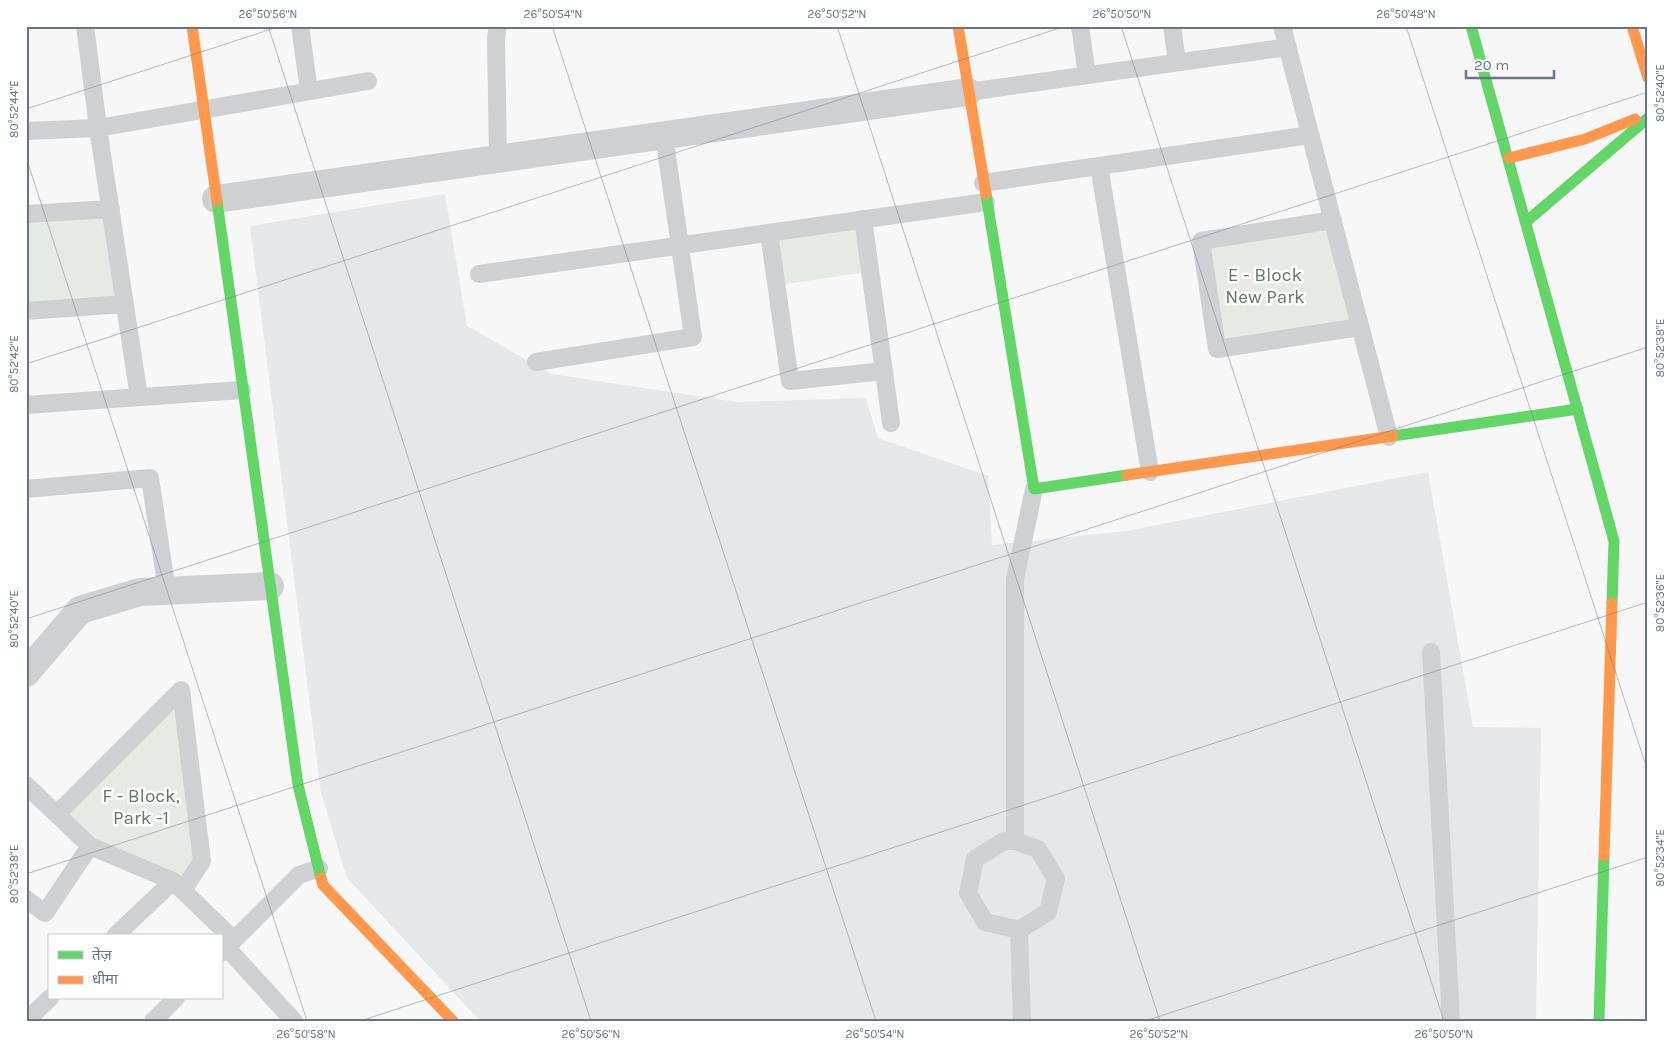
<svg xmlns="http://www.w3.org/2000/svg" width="1674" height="1047" viewBox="0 0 1674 1047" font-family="Karla,'Noto Sans Devanagari',sans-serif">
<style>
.built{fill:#e6e7e8}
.green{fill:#e6eae5}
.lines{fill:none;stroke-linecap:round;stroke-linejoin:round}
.lane{stroke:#cfd0d2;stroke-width:18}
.street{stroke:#cfd0d2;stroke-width:28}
.fast{stroke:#63d668;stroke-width:11}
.slow{stroke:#ff974d;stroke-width:11}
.ticks{fill:none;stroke:#687587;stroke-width:1;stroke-opacity:0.45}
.labels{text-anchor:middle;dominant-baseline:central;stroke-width:5;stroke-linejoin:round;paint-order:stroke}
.park-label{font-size:19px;fill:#647963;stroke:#fff}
.neatline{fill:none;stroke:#687587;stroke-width:2}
.ticks-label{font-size:12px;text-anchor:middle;fill:#687587}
</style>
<rect width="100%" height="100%" fill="#f7f7f7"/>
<path class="built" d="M445,194L467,326L551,374L737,402L866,398L878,438L988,476L992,545L1126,531L1428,472L1473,727L1541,728L1536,1021H480L347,878L321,793L250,226Z"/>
<path class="green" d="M107,213L119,300L26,307V218Z
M860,224L866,272L780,285L772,235Z
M1330,224L1356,324L1221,345L1205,244Z
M180,694L200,860L181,885L94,844L60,815Z"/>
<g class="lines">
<path class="lane" d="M85,26L98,128L139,397
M300,26L309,91
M498,26L496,38L498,159
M1080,26L1087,75
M1172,26L1177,62
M1282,26L1389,437
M968,92L1288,47
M26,131L98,128L368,81
M1099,166L1150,472
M983,183L1310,135
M26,214L111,209
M863,219L891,423
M1333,220L1201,241L1217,349L1360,327
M769,233L790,381L884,371
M479,274L986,202
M26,311L125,304
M536,362L693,337L664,135
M26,405L242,390
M26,489L150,478L167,591
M1431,652L1451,1021
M26,785L90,846L173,881L234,940
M57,814L181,690L202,861L183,890
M1004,841H1015L1038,849L1056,879L1048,912L1019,930L985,922L968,893L975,859Z
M1015,841V579L1034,489
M26,899L45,913L90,846
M1019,930L1022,1021
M115,936L173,881
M226,947L294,1021
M221,953L299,875L319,868
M26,1021L50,998
M153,1021L176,998"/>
<path class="street" d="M216,199L968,92
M26,673L80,610L140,592L270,586"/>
<path class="fast" d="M1471,26L1614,541L1612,603
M986,194L1034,489L1127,475
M217,201L298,785L321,878
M1527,221L1648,118
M1393,436L1578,409
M1599,1021L1604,856"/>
<path class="slow" d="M192,26L217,201
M958,26L986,194
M1632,26L1648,78
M1509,158L1585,139L1635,119
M1127,475L1393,436
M1604,856L1612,603
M321,878L323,885L453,1021"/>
</g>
<path class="ticks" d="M268,26L591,1021M552,26L876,1021M837,26L1160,1021M1121,26L1444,1021M1406,26L1648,772M26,109L281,26M26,157L307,1021M26,364L1066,26M26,619L1648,92M26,874L1648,347M360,1021L1648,602M1145,1021L1648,857"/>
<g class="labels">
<g class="park-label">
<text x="1265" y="275">E - Block<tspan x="1265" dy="22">New Park</tspan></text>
<text x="141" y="796">F - Block,<tspan x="141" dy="22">Park -1</tspan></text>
</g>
</g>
<rect width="1674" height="1047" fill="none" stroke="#ffffff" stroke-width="55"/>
<rect x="48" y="934" width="175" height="65" fill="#ffffff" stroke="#c3c8cf"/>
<rect x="58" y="951" width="25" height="8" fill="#63d668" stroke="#c3c8cf"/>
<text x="92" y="960" font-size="15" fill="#687587">तेज़</text>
<rect x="58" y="976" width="25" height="8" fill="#ff974d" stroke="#c3c8cf"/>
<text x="92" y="984" font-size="15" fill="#687587">धीमा</text>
<path d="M1466 70v8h88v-8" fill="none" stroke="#687587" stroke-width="2.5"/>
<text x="1474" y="70" font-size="15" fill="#687587" stroke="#ffffff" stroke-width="4" paint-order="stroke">20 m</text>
<rect x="28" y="28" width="1618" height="992" class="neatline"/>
<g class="ticks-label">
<text x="268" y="18">26°50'56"N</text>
<text x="553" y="18">26°50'54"N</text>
<text x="837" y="18">26°50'52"N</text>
<text x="1122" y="18">26°50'50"N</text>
<text x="1406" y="18">26°50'48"N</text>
<text transform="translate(1660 93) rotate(-90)" y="4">80°52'40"E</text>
<text transform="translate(14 109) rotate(-90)" y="4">80°52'44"E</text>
<text transform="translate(1660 348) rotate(-90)" y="4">80°52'38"E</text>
<text transform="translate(14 364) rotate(-90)" y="4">80°52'42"E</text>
<text transform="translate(1660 603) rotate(-90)" y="4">80°52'36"E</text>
<text transform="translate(14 619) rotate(-90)" y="4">80°52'40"E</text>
<text transform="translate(1660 858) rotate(-90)" y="4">80°52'34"E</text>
<text transform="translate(14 874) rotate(-90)" y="4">80°52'38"E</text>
<text x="306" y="1038">26°50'58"N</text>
<text x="591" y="1038">26°50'56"N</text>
<text x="875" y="1038">26°50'54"N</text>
<text x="1159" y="1038">26°50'52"N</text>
<text x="1444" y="1038">26°50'50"N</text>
</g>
</svg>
